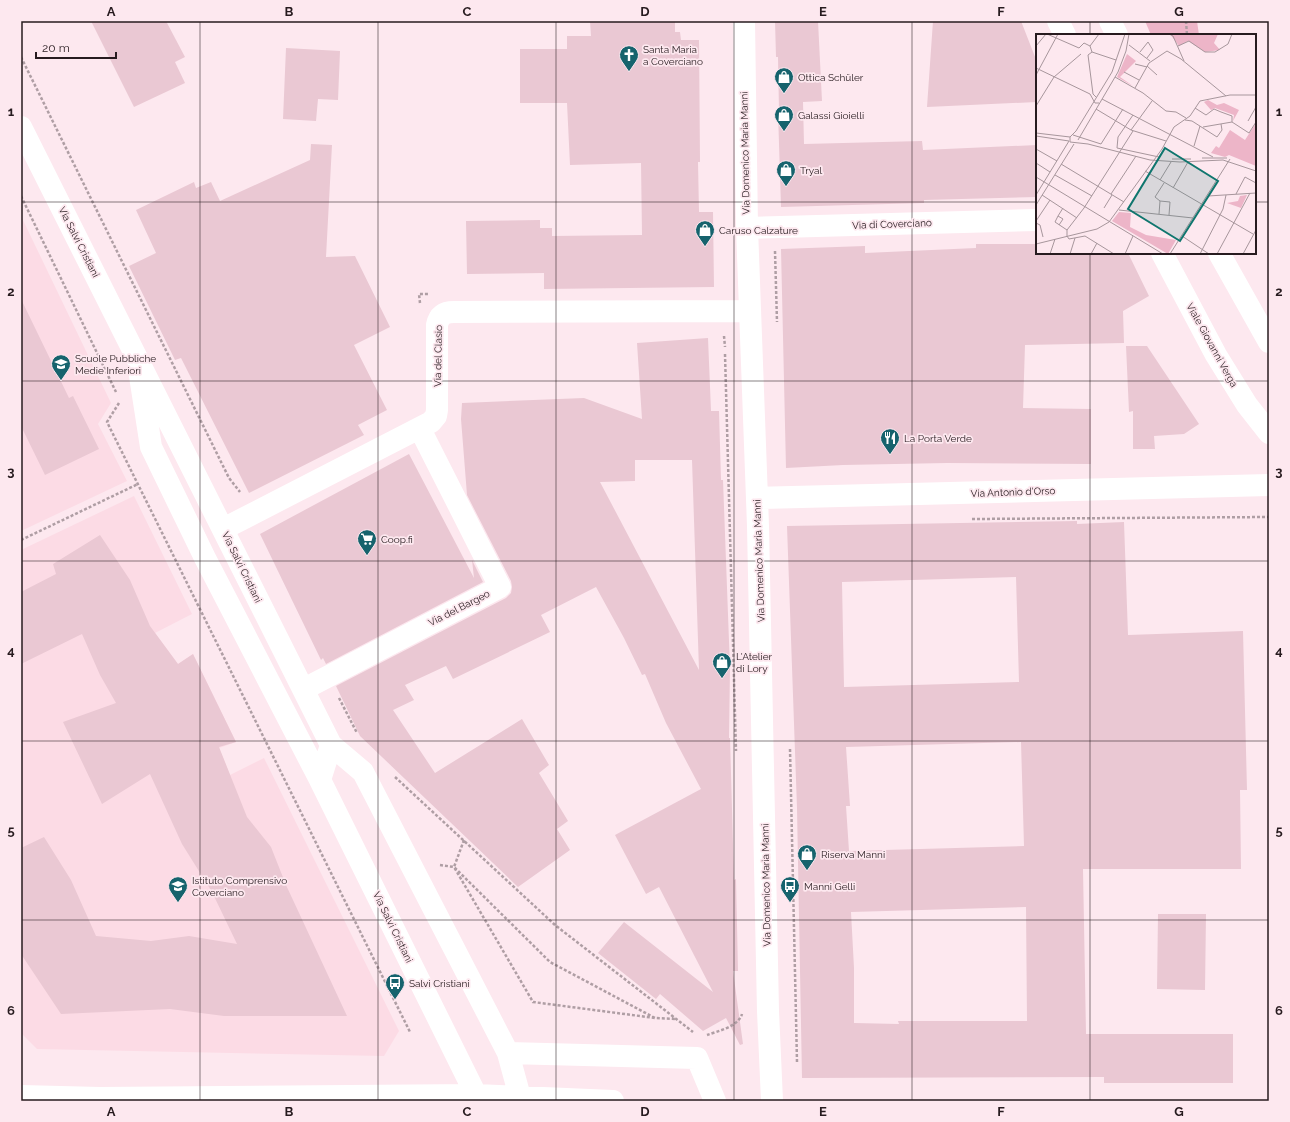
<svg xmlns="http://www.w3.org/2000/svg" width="1290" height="1122" viewBox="0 0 1290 1122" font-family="Raleway,sans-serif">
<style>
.built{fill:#fcdbe5}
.green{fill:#edb5c8}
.building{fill:#eac8d3;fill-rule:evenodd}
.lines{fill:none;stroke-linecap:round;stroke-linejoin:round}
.path{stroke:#af9ea4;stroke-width:2.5;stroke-dasharray:3 2;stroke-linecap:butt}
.minor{stroke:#fff;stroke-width:22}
.major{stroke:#fff;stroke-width:22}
.grid{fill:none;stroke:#271b1f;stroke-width:1;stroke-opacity:0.55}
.labels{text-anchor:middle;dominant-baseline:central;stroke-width:3.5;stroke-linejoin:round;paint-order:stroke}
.poi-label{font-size:10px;fill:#271b1f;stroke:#fde8ef;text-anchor:start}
.street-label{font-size:10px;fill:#271b1f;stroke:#fde8ef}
.inset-road{fill:none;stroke:#a7969c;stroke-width:1}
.view{fill:#0f766e;fill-opacity:0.15;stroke:#0f766e;stroke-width:2}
.inset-edge{fill:none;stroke:#271b1f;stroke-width:2}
.neatline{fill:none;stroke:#271b1f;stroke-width:1.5}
.grid-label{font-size:13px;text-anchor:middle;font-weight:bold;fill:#271b1f}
</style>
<rect width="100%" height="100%" fill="#fde8ef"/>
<path class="built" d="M21,216L111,403L98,424L127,481L21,531Z
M134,496L192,614L155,633L178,664L193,654L236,742L219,748L230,775L264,758L399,1031L384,1056L37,1049L21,1033V550Z"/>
<path class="green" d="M1145,21H1197L1199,35H1151Z"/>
<path class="building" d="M91,21H166L185,57L175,62L185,83L134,107Z
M590,21H675V32H680L681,40H699L700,162H698L699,212H713L714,287L544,289V273L467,274L466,221L540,220V228H552V236L642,235L641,163L570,165L567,103H520V49H567V36H591Z
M775,21H818L822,101L803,102L804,144L922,141L923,150L1037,145V197L924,200V203L781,207L778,112H779L778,57H776Z
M933,21H1021L1037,62V102L927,107Z
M286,48L340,51L338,100L318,99L316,121L283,119Z
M311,144L332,145L326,257L355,256L390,327L354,345L387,410L358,425L364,435L249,493L181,358L175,360L129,266L156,253L136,210L194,182L196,188L211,182L220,201L310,160Z
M976,244H1037V253H1128L1149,296L1123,311L1124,343L1025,345L1023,408L1091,409V464L947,463L843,465L786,468L781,249L865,246V253L976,248Z
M21,299L69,398L73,396L99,449L45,475L21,426Z
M708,338L711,411H719L721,480H723L730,668L729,738H730L734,880L736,879L738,971H733L743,1044L740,1045L726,1018L703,1031L660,994L656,999L598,953L624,922L713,992L659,887L646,894L615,835L701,789L666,723L645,674L642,675L624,638L596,587L541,615L550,632L453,679L446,666L405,685L414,700L393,710L435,773L522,719L549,765L539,773L568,821L557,829L570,850L518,887L360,736L336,686L506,598L511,593L512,587L511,581L467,495L461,419L462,403L584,398L642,419L637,343ZM635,460H692L699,670L600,482L635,481Z
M1126,346H1147L1199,424L1184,434L1154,436L1155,449H1133V411L1129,412Z
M409,454L474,578L472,560L483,582L326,664L323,658L321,660L260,534Z
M1077,521V524L1124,522L1128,635L1243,631L1247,790H1240L1241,869H1083L1086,1034H1233V1083H1104V1077L802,1078L797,808L787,526ZM1016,577L1019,682L844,687L842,582ZM1021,742L1024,846L849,851L846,806H850L846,747ZM1026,907L1027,1021H898L899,1024L854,1023V968L851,912Z
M100,535L130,580L150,626L178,664L193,654L236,742L219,747L247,817L271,847L286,885L347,1016H224L170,1009L61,1014L21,954V848L44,837L71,880L96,936L151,941L189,936L237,944L212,892L182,844L150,774L102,804L63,722L116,703L100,675L82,634L21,664V592L56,574L53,564Z
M1158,914H1206L1205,990L1157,989Z"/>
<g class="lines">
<path class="path" d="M1186,21L1187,35
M21,57L229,478L240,492
M21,196L116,392
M775,251L777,322
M420,303L419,294H428
M724,336L725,347
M725,354L736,751
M119,403L107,422L410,1032
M972,519L1269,517
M21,540L138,484
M339,698L357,733
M790,749L797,1062
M395,777L555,925L693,1032
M464,840L454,867L533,1002L655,1018
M440,865L454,867L550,962L655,1018L676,1019
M707,1035C718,1031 738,1027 742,1014"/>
<path class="minor" d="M744,21L747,228L758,526L768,1011L772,1101
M21,127L331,745L320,780L476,1095
M747,228L1037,220
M140,376L151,447L205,558L320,780
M757,498L1269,485
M223,529L431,422L436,416L437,410V325C439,315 445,312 454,312L750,311
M304,689L500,587L420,429
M331,745L363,772L508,1053L697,1058L715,1101
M508,1053L520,1097
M21,1096L100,1098L476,1095L613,1101"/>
<path class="major" d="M1058,21L1065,35
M1110,21L1117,35
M1162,253L1216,355L1247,405L1269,433
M1219,253L1269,342"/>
</g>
<path class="grid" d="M200,21V1101M378,21V1101M556,21V1101M734,21V1101M912,21V1101M1090,21V35M21,202H1037M1255,202H1269M1090,253V1101M21,381H1269M21,561H1269M21,741H1269M21,920H1269"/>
<defs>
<g id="church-pin" transform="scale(1)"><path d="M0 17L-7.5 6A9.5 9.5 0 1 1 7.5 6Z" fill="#16636d" stroke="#fde8ef"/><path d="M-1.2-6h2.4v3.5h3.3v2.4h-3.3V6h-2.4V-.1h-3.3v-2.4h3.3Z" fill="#fff"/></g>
<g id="shop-pin" transform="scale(1)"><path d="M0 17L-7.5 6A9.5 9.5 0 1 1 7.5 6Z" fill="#16636d" stroke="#fde8ef"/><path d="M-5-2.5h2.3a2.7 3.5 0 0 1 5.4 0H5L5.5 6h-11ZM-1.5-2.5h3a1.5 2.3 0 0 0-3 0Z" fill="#fff"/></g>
<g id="school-pin" transform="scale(1)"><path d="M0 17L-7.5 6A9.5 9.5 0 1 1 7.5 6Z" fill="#16636d" stroke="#fde8ef"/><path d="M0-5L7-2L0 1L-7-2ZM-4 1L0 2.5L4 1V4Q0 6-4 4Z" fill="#fff"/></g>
<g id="restaurant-pin" transform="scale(1)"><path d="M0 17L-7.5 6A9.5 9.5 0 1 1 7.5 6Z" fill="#16636d" stroke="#fde8ef"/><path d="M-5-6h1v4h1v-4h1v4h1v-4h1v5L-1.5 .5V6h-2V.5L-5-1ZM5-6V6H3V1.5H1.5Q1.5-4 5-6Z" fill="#fff"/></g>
<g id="supermarket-pin" transform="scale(1)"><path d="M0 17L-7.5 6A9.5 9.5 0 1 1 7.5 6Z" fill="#16636d" stroke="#fde8ef"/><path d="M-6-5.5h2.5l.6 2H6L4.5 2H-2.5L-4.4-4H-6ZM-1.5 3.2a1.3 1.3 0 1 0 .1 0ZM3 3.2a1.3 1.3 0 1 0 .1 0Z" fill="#fff"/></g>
<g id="bus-pin" transform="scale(1)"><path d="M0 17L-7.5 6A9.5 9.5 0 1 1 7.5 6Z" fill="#16636d" stroke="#fde8ef"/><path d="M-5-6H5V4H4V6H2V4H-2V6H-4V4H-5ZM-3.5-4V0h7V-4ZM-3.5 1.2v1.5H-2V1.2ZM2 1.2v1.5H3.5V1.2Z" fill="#fff"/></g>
</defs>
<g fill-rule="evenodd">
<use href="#church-pin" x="629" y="55"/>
<use href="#shop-pin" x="784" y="77"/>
<use href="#shop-pin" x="784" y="115"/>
<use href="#shop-pin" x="786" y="170"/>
<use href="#shop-pin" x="705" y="230"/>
<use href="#school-pin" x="61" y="364"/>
<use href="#restaurant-pin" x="890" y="438"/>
<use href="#supermarket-pin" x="367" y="539"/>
<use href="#shop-pin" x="722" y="662"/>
<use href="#shop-pin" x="807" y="854"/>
<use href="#school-pin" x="178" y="886"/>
<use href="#bus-pin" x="790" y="886"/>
<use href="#bus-pin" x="395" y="983"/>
</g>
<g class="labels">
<g class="poi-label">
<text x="643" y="49">Santa Maria<tspan x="643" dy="12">a Coverciano</tspan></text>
<text x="798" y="77">Ottica Schüler</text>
<text x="798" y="115">Galassi Gioielli</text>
<text x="800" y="170">Tryal</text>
<text x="719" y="230">Caruso Calzature</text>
<text x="75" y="358">Scuole Pubbliche<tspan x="75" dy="12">Medie Inferiori</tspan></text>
<text x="904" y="438">La Porta Verde</text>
<text x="381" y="539">Coop.fi</text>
<text x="736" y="656">L'Atelier<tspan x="736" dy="12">di Lory</tspan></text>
<text x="821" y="854">Riserva Manni</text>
<text x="192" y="880">Istituto Comprensivo<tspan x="192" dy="12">Coverciano</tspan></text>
<text x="804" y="886">Manni Gelli</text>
<text x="409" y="983">Salvi Cristiani</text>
</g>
<g class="street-label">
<text transform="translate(745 153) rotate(-91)">Via Domenico Maria Manni</text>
<text transform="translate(892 224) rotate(-2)">Via di Coverciano</text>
<text transform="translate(79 242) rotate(63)">Via Salvi Cristiani</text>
<text transform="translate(1212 345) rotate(61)">Viale Giovanni Verga</text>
<text transform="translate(438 356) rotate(-89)">Via del Clasio</text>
<text transform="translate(1013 492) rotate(-2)">Via Antonio d'Orso</text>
<text transform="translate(759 561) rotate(-92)">Via Domenico Maria Manni</text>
<text transform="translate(242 567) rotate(64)">Via Salvi Cristiani</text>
<text transform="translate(459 608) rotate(-27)">Via del Bargeo</text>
<text transform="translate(766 885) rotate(-91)">Via Domenico Maria Manni</text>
<text transform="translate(393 927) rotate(64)">Via Salvi Cristiani</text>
</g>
</g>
<g transform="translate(1036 34)">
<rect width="220" height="220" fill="#fde8ef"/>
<path d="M134,0H182L178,9L184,16L169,18L152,7L143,12ZM91,20L100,27L84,43L97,52L81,43ZM172,66L181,71L188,69L203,76L197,87L198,81L179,74L175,76L168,68ZM220,89V132L193,121L189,123L175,119L180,112L183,114L194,96L209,106ZM211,161L205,174L191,169L202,167L204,162ZM83,178L95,179L94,193L110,201L140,206L132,220L76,187Z" fill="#edb5c8"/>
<path class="inset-road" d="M11,0L43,14M89,0L76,38L40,97L34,103V108L52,110L114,126L144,128L187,126L220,137M133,0L137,2L148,27M93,11L114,27M0,12L10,0M54,12L63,0M142,12L153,7L169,18H179L192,10L196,0M43,14L48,9L54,12L56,18L52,21M56,18L80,26M104,18L112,8L117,16L111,24M52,21L57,60L60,63M99,30L111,33M111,32L121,41M0,34L54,60L59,69H63M88,38L103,46M0,41L22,0M79,43L107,59L130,77L140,78L150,84M99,54L113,29L131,17L145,25L190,62M66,65L177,123M0,72L18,43L45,20M159,74L170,81L178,75L185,78L196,82V88M60,75L95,96L130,107M149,86L156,87L181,103L186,96L185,90M212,87L220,73M196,88L213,99L220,88M167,93L196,88M95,96L116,67M0,99L34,103M37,101L65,110M0,102L33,107M42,106L82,38L90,17L93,0M65,110L87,75M158,112L164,92M81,114L82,103L97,81M81,114L123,123M0,115L21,127M166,124H191M136,125H155M0,129L14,138M25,130L88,168M109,137L217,200M19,141L56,162M0,143L127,220M124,146L135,128M137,154L152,128M75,160L100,122M200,160L209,143L220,149M0,161L33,107M6,161L41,184M172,162L220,159M124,167L134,168L133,181M0,171L38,110M68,174L76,161M83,176L157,184M123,180L124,167L119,163L128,149M22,182L19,188L31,196M0,187L14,166M0,189L4,191L7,203M23,191L27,185L22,182L27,174M31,202V196L48,174L97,97M31,202L33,205L49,202L78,220M146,202L173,220M0,210L61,195L73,188L126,115L138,93L154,82L164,67L194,61H220M14,220L19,205M34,220L39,204M55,220L61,209M89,220L97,202M134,220L194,125M164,220L187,175L190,161M181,220L214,159M207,220L220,196"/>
<path class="view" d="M129,114L182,147L144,207L92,175Z"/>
<rect width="220" height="220" class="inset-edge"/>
</g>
<rect width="1290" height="1122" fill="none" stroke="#fde8ef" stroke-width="44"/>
<path d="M36 52v6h80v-6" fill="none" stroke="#271b1f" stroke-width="2"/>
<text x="42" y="52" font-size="12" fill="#271b1f" stroke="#fde8ef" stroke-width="3" paint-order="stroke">20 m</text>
<rect x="22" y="22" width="1246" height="1078" class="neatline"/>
<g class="grid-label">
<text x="111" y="16">A</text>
<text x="289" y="16">B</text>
<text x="467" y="16">C</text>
<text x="645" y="16">D</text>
<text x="823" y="16">E</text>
<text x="1001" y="16">F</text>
<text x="1179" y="16">G</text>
<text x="11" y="116">1</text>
<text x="1279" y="116">1</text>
<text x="11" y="296">2</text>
<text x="1279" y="296">2</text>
<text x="11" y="476">3</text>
<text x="1279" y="476">3</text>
<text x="11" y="655">4</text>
<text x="1279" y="655">4</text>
<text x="11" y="835">5</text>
<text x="1279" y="835">5</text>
<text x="11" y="1015">6</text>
<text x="1279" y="1015">6</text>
<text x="111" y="1116">A</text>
<text x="289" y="1116">B</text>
<text x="467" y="1116">C</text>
<text x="645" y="1116">D</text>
<text x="823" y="1116">E</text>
<text x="1001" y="1116">F</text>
<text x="1179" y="1116">G</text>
</g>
</svg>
